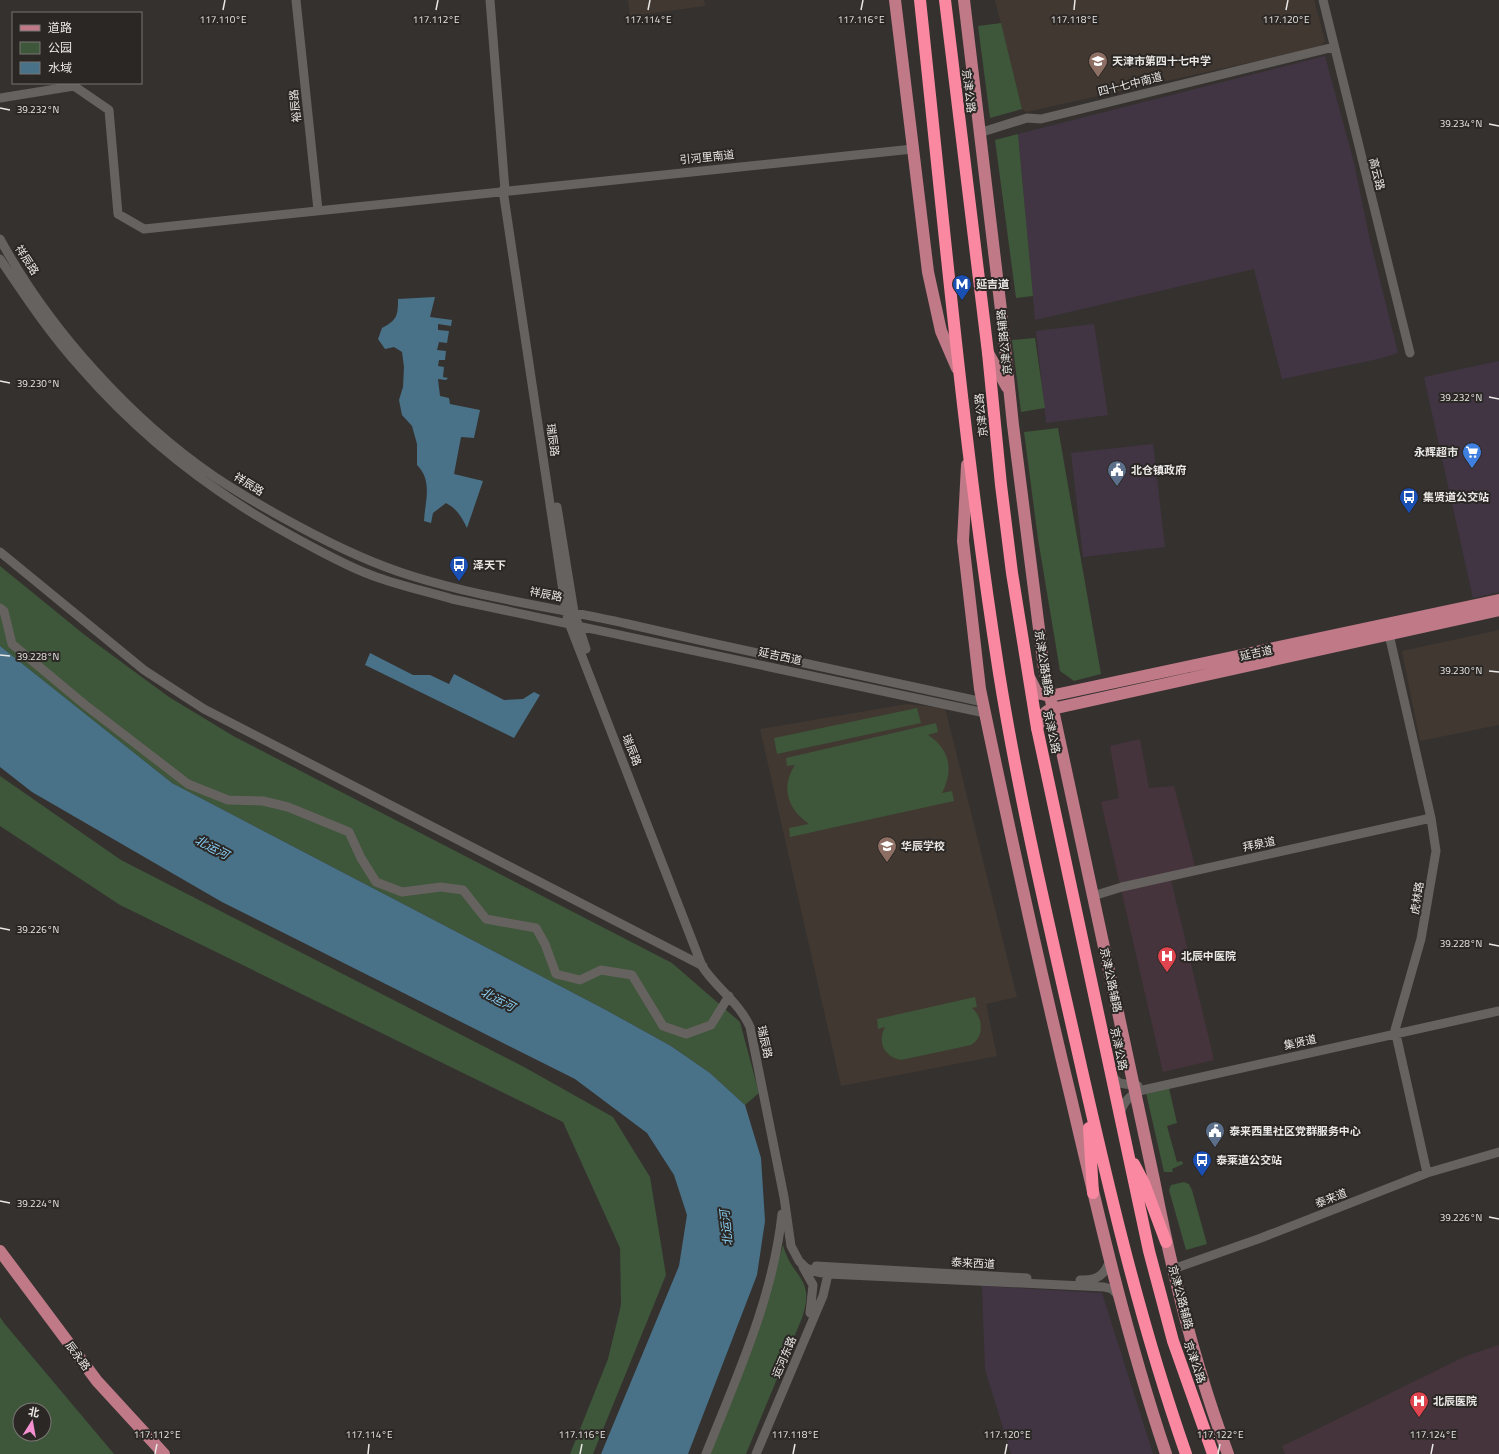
<svg xmlns="http://www.w3.org/2000/svg" width="1499" height="1454" viewBox="0 0 1499 1454" font-family="'Titillium Web','Noto Sans SC',sans-serif">
<style>
.commercial{fill:#413544}
.built{fill:#413831}
.medical{fill:#46343c}
.green{fill:#3e5639;fill-rule:evenodd}
.water{fill:#497288}
.lines{fill:none;stroke-linecap:round;stroke-linejoin:round}
.minor{stroke:#66625f;stroke-width:9}
.major{stroke:#bf7987;stroke-width:12}
.highway{stroke:#fa88a1;stroke-width:12}
.ticks{fill:none;stroke:#eae8e6;stroke-width:1.5}
.labels{text-anchor:middle;dominant-baseline:central;stroke-width:4;stroke-linejoin:round;paint-order:stroke}
.poi-label{font-size:11px;font-weight:bold;fill:#eae8e6;stroke:#2b2725;text-anchor:start}
.street-label{font-size:11px;fill:#eae8e6;stroke:#2b2725}
.water-label{font-size:12px;font-style:italic;fill:#88cef3;stroke:#2b2725}
.ticks-label{font-size:10px;text-anchor:middle;fill:#eae8e6;stroke:#2b2725;stroke-width:4;stroke-linejoin:round;paint-order:stroke}
</style>
<rect width="100%" height="100%" fill="#35312f"/>
<path class="commercial" d="M1325,56L1354,163L1369,236L1398,353L1378,359L1282,379L1254,269L1035,320L1018,134Z
M1094,324L1108,415L1046,423L1036,331Z
M1499,361V592L1473,598L1424,377Z
M1153,444L1165,547L1083,557L1071,453Z
M982,1286L1102,1293L1153,1454H1011L985,1369Z"/>
<path class="built" d="M628,0H704L705,6L630,16Z
M995,0H1314L1325,41L1320,47L1026,112L1022,109Z
M1499,630V725L1420,741L1402,651Z
M907,704L945,708L1017,997L986,1004L997,1056L841,1086L760,729Z"/>
<path class="medical" d="M1140,739L1149,788L1174,786L1196,870L1170,876L1214,1060L1163,1072L1101,802L1119,798L1110,746Z
M1499,1345V1454H1285L1282,1446L1295,1440L1466,1356Z"/>
<path class="green" d="M1001,23L1022,109L990,118L978,26Z
M1018,134L1033,296L1016,298L995,140Z
M1035,338L1045,408L1021,412L1012,340Z
M1058,428L1101,674L1074,681L1060,671L1038,539L1024,432Z
M0,566L86,636L169,697L235,737L672,963L740,1022L759,1093L745,1105L710,1073L671,1046L606,1010L172,783L0,646Z
M917,708L921,723L777,754L774,738Z
M936,723L938,732L928,735C950,749 954,770 942,793L952,791L954,801L790,837L789,828L809,824C788,809 780,788 795,765L787,766L786,758Z
M0,776L121,860L524,1067L613,1117L650,1177L666,1275L593,1454H570L608,1359L621,1305L620,1248L563,1122L120,905L0,826Z
M975,997L977,1007L972,1008C983,1017 985,1037 971,1045L901,1060C884,1057 877,1042 885,1027L878,1029L877,1019Z
M1169,1088L1177,1123L1167,1126L1177,1162L1182,1161L1183,1164L1172,1169L1173,1172H1164L1146,1093Z
M1184,1182L1189,1184L1192,1190L1207,1244L1186,1250L1169,1190L1171,1185Z
M783,1245C792,1279 816,1277 802,1318L746,1454H708L761,1320Z
M0,1317L4,1323L114,1454H0ZM20,1410H44V1434H20Z"/>
<path class="water" d="M435,297L430,317L452,320L451,326L438,324V330L449,331L447,343L439,342L437,350L446,351L445,360H439L438,366L444,367L443,377L448,378L446,380L438,379L440,396L449,398L450,404L480,410L474,438L461,437L454,474L483,481L467,528C461,516 457,509 446,503L433,513L431,523L424,521C425,501 433,481 417,465V444L412,426L402,415L399,400L403,387L404,367L402,352L394,347L385,349L378,339L382,328C397,320 398,316 398,299Z
M0,646L172,783L606,1010L671,1046L710,1073L745,1105L761,1158L765,1221L757,1275L688,1454H601L679,1266L687,1215L674,1175L647,1133L575,1079L222,902L32,792L0,767Z
M370,653L413,675H430L449,684L454,674L504,700L523,699L534,692L540,695L514,738L365,665Z"/>
<g class="lines">
<path class="minor" d="M296,0L318,210
M490,0L505,190
M1323,0L1410,353
M0,98L74,86L109,110L118,214L144,229L913,149
M979,133L1027,118L1041,119L1334,47
M503,190L566,611L569,623L702,966C716,988 739,1002 750,1027L784,1197L791,1246L799,1261L806,1268L817,1272L828,1274L1104,1287L1112,1289L1120,1297
M0,239C49,329 131,420 215,477C242,495 270,511 298,526C335,546 373,564 412,576C482,598 557,608 628,624C746,651 864,677 983,702
M0,259C25,296 50,334 81,368C142,438 211,492 292,536C318,550 344,565 371,575C397,585 425,591 452,599L985,713
M557,507L574,612L586,649
M0,552L144,670L204,709L703,966
M0,608L4,611L12,644L84,704L188,784L228,800L263,801L288,807L349,832L361,858L376,882L402,892L441,887L463,890L486,919L536,928L545,944L556,974L580,980L601,970L632,975L663,1026L686,1034L711,1025L729,996
M1388,630L1431,818L1436,851L1421,939L1395,1030L1427,1173
M1093,896L1122,887L1431,818
M1111,1075L1119,1083L1138,1086
M1120,1114C1123,1101 1131,1094 1143,1090L1499,1011
M816,1266L1027,1278
M803,1267L813,1285L810,1313
M1173,1269L1261,1238L1427,1173L1499,1152
M1080,1280C1097,1281 1105,1275 1110,1260
M706,1454C737,1376 773,1298 782,1214
M756,1454L823,1296L829,1270"/>
<path class="major" d="M895,0L928,272L941,331L957,368
M964,0L1001,310L1013,425L1044,668L1154,1180C1172,1273 1195,1366 1228,1454
M988,353L1007,387
M967,465L963,541L980,689L985,713C1012,842 1040,970 1071,1098C1099,1218 1127,1338 1166,1454
M1030,679L1037,693L1050,696L1499,600
M1037,728C1041,719 1042,712 1052,709L1499,610
M0,1251L97,1381L164,1454"/>
<path class="highway" d="M920,0C944,224 964,450 999,673C1019,798 1048,921 1076,1044C1107,1182 1139,1320 1186,1454
M945,0L988,353L1001,485L1012,573L1037,728L1149,1251L1173,1341L1213,1454
M1089,1128L1093,1193
M1134,1164L1144,1183L1166,1242"/>
</g>
<path class="ticks" d="M223,10L225,0M436,10L438,0M648,10L650,0M861,10L863,0M1074,10L1075,0M1286,10L1288,0M0,108L10,110M1489,124L1499,126M0,381L10,383M1489,397L1499,399M0,655L10,656M1489,671L1499,672M0,928L10,930M1489,944L1499,946M0,1201L10,1203M1489,1217L1499,1219M155,1454L157,1444M368,1454L369,1444M580,1454L582,1444M793,1454L795,1444M1005,1454L1007,1444M1218,1454L1220,1444M1431,1454L1433,1444"/>
<defs>
<g id="school-pin" transform="scale(1)"><path d="M0 17L-7.5 6A9.5 9.5 0 1 1 7.5 6Z" fill="#8d6e63" stroke="#2b2725"/><path d="M0-5L7-2L0 1L-7-2ZM-4 1L0 2.5L4 1V4Q0 6-4 4Z" fill="#fff"/></g>
<g id="metro-pin" transform="scale(1)"><path d="M0 17L-7.5 6A9.5 9.5 0 1 1 7.5 6Z" fill="#1a4fb4" stroke="#2b2725"/><path d="M-5.5 5V-5H-3L0 0L3-5H5.5V5H3V-.5L0 4L-3-.5V5Z" fill="#fff"/></g>
<g id="supermarket-pin" transform="scale(1)"><path d="M0 17L-7.5 6A9.5 9.5 0 1 1 7.5 6Z" fill="#3f7fe0" stroke="#2b2725"/><path d="M-6-5.5h2.5l.6 2H6L4.5 2H-2.5L-4.4-4H-6ZM-1.5 3.2a1.3 1.3 0 1 0 .1 0ZM3 3.2a1.3 1.3 0 1 0 .1 0Z" fill="#fff"/></g>
<g id="civic-pin" transform="scale(1)"><path d="M0 17L-7.5 6A9.5 9.5 0 1 1 7.5 6Z" fill="#5c6f8a" stroke="#2b2725"/><path d="M-.6-6.5H3V-4.5H.6V-3L4-1V1h2V6H-6V1h2V-1L-.6-3ZM-1.2 2.5V6h2.4V2.5Z" fill="#fff"/></g>
<g id="bus-pin" transform="scale(1)"><path d="M0 17L-7.5 6A9.5 9.5 0 1 1 7.5 6Z" fill="#1a4fb4" stroke="#2b2725"/><path d="M-5-6H5V4H4V6H2V4H-2V6H-4V4H-5ZM-3.5-4V0h7V-4ZM-3.5 1.2v1.5H-2V1.2ZM2 1.2v1.5H3.5V1.2Z" fill="#fff"/></g>
<g id="hospital-pin" transform="scale(1)"><path d="M0 17L-7.5 6A9.5 9.5 0 1 1 7.5 6Z" fill="#e0444e" stroke="#2b2725"/><path d="M-5-5h3v3.5h4V-5h3V5h-3V1.5h-4V5h-3Z" fill="#fff"/></g>
</defs>
<g fill-rule="evenodd">
<use href="#school-pin" x="1098" y="61"/>
<use href="#metro-pin" x="962" y="284"/>
<use href="#supermarket-pin" x="1472" y="452"/>
<use href="#civic-pin" x="1117" y="470"/>
<use href="#bus-pin" x="1409" y="497"/>
<use href="#bus-pin" x="459" y="565"/>
<use href="#school-pin" x="887" y="846"/>
<use href="#hospital-pin" x="1167" y="956"/>
<use href="#civic-pin" x="1215" y="1131"/>
<use href="#bus-pin" x="1202" y="1160"/>
<use href="#hospital-pin" x="1419" y="1401"/>
</g>
<g class="labels">
<g class="poi-label">
<text x="1112" y="61">天津市第四十七中学</text>
<text x="976" y="284">延吉道</text>
<text x="1458" y="452" text-anchor="end">永辉超市</text>
<text x="1131" y="470">北仓镇政府</text>
<text x="1423" y="497">集贤道公交站</text>
<text x="473" y="565">泽天下</text>
<text x="901" y="846">华辰学校</text>
<text x="1181" y="956">北辰中医院</text>
<text x="1229" y="1131">泰来西里社区党群服务中心</text>
<text x="1216" y="1160">泰莱道公交站</text>
<text x="1433" y="1401">北辰医院</text>
</g>
<g class="street-label">
<text transform="translate(1130 84) rotate(-14)">四十七中南道</text>
<text transform="translate(969 91) rotate(83)">京津公路</text>
<text transform="translate(295 106) rotate(-96)">裕辰路</text>
<text transform="translate(707 157) rotate(-6)">引河里南道</text>
<text transform="translate(1377 174) rotate(76)">高云路</text>
<text transform="translate(27 260) rotate(57)">祥辰路</text>
<text transform="translate(1004 342) rotate(-96)">京津公路辅路</text>
<text transform="translate(981 415) rotate(-96)">京津公路</text>
<text transform="translate(553 440) rotate(82)">瑞辰路</text>
<text transform="translate(249 484) rotate(32)">祥辰路</text>
<text transform="translate(546 594) rotate(11)">祥辰路</text>
<text transform="translate(1256 653) rotate(-12)">延吉道</text>
<text transform="translate(780 656) rotate(12)">延吉西道</text>
<text transform="translate(1044 663) rotate(81)">京津公路辅路</text>
<text transform="translate(1052 732) rotate(78)">京津公路</text>
<text transform="translate(632 750) rotate(69)">瑞辰路</text>
<text transform="translate(1259 844) rotate(-12)">拜泉道</text>
<text transform="translate(1417 898) rotate(-81)">虎林路</text>
<text transform="translate(1111 980) rotate(78)">京津公路辅路</text>
<text transform="translate(765 1042) rotate(77)">瑞辰路</text>
<text transform="translate(1300 1042) rotate(-13)">集贤道</text>
<text transform="translate(1119 1049) rotate(78)">京津公路</text>
<text transform="translate(1331 1198) rotate(-21)">泰来道</text>
<text transform="translate(973 1263) rotate(3)">泰来西道</text>
<text transform="translate(1181 1297) rotate(75)">京津公路辅路</text>
<text transform="translate(78 1356) rotate(53)">辰永路</text>
<text transform="translate(784 1357) rotate(-67)">运河东路</text>
<text transform="translate(1195 1362) rotate(71)">京津公路</text>
</g>
<g class="water-label">
<text transform="translate(212 847) rotate(28)">北运河</text>
<text transform="translate(498 999) rotate(28)">北运河</text>
<text transform="translate(726 1228) rotate(-96)">北运河</text>
</g>
</g>
<g class="ticks-label">
<text x="223" y="23">117.110°E</text>
<text x="436" y="23">117.112°E</text>
<text x="648" y="23">117.114°E</text>
<text x="861" y="23">117.116°E</text>
<text x="1074" y="23">117.118°E</text>
<text x="1286" y="23">117.120°E</text>
<text x="38" y="113">39.232°N</text>
<text x="1461" y="127">39.234°N</text>
<text x="38" y="387">39.230°N</text>
<text x="1461" y="401">39.232°N</text>
<text x="38" y="660">39.228°N</text>
<text x="1461" y="674">39.230°N</text>
<text x="38" y="933">39.226°N</text>
<text x="1461" y="947">39.228°N</text>
<text x="38" y="1207">39.224°N</text>
<text x="1461" y="1221">39.226°N</text>
<text x="157" y="1438">117.112°E</text>
<text x="369" y="1438">117.114°E</text>
<text x="582" y="1438">117.116°E</text>
<text x="795" y="1438">117.118°E</text>
<text x="1007" y="1438">117.120°E</text>
<text x="1220" y="1438">117.122°E</text>
<text x="1433" y="1438">117.124°E</text>
</g>
<rect x="12" y="12" width="130" height="72" fill="#2b2725" stroke="#777472"/>
<rect x="20" y="25" width="20" height="6" fill="#bf7987" stroke="#777472"/>
<text x="48" y="32" font-size="12" fill="#eae8e6">道路</text>
<rect x="20" y="42" width="20" height="12" fill="#3e5639" stroke="#777472"/>
<text x="48" y="52" font-size="12" fill="#eae8e6">公园</text>
<rect x="20" y="62" width="20" height="12" fill="#497288" stroke="#777472"/>
<text x="48" y="72" font-size="12" fill="#eae8e6">水域</text>
<g transform="translate(32 1422) rotate(11)"><circle r="19" fill="#2b2725" stroke="#777472"/>
<path d="M0-3L7 15L0 10L-7 15Z" fill="#f591d1"/>
<text y="-6" font-size="11" font-weight="bold" text-anchor="middle" fill="#eae8e6">北</text>
</g>
</svg>
